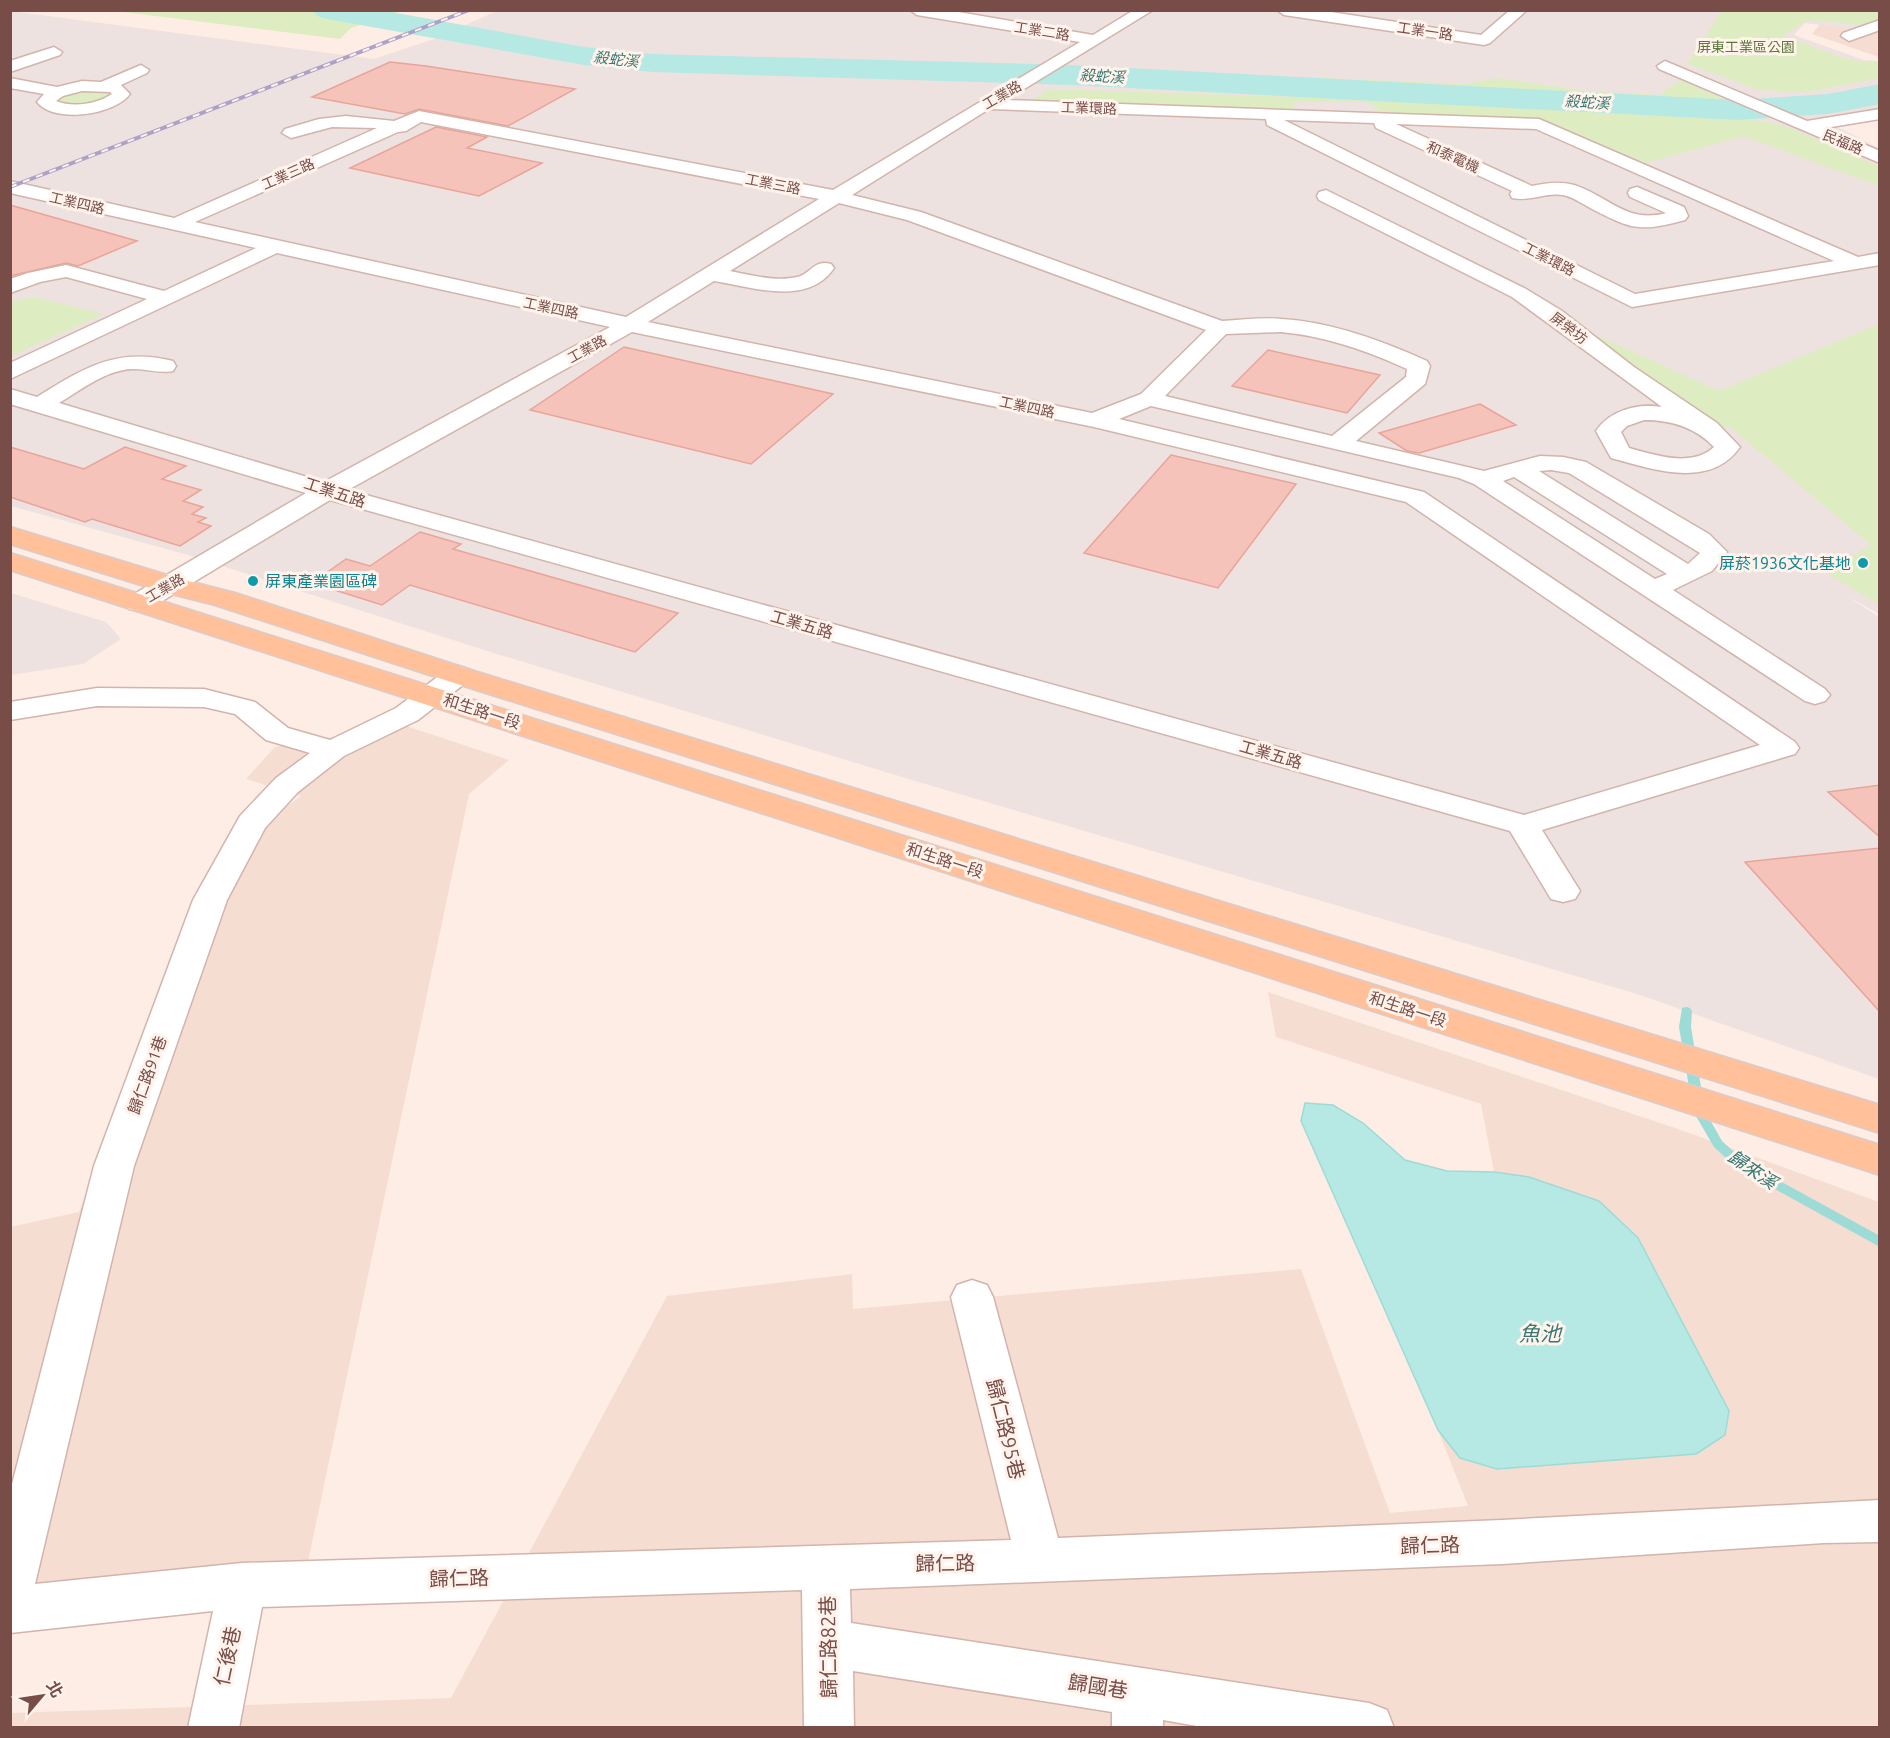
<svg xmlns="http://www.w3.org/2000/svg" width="1890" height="1738" viewBox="0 0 1890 1738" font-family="Ubuntu,'Noto Sans TC',sans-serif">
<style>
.residential{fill:#f6ddd2}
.industrial{fill:#ede2df}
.green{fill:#ddedc1}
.water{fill:#b7e9e4;stroke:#9cdbd6;stroke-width:1.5}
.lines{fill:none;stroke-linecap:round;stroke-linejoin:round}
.stream{fill:#9cdbd6;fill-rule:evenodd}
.river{fill:#b7e9e4;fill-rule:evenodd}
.building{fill:#f5c3ba;stroke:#e9a499;stroke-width:1.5}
.minor-casing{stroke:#d2b4ac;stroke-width:3}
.major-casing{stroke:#d9cdcc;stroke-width:3}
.minor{fill:#fff;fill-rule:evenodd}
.major{fill:#ffc09a;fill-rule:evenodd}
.rail-casing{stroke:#ada1c8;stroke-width:4}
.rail{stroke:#fff3ec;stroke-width:2;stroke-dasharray:7;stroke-linecap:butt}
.culture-dot{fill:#0f9aa8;stroke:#fff3ec;stroke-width:2}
.labels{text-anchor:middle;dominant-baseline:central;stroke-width:6;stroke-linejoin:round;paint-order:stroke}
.far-street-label{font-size:14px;fill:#784d48;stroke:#fff3ec}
.far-park-label{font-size:14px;fill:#5d793c;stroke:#fff3ec}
.far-water-label{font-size:15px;font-style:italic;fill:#387772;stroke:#fff3ec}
.street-label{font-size:16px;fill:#784d48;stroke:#fff3ec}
.culture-label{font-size:16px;fill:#0d838f;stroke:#fff3ec;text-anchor:end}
.water-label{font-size:18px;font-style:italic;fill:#387772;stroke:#fff3ec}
.near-street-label{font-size:20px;fill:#784d48;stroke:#fff3ec}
.near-water-label{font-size:21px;font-style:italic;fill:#387772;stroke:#fff3ec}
</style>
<rect width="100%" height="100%" fill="#feede4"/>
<path class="residential" d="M1821,23L1879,27V57L1812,34Z
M403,725L509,760L469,794L305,1576L11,1595L10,1227L79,1212L178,946L255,830L301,796L246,779L275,747Z
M1268,992L1678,1129L1879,1202V1727L11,1728L10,1713L451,1698L667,1296L852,1274L853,1309L1301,1269L1390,1513L1468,1506L1438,1430L1460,1458L1599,1201L1529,1177L1494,1172L1481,1104L1276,1037Z"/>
<path class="industrial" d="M499,10L1879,11V21L1857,30L1805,23L1794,35L1864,60L1879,61V117L1838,127L1880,149L1879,614L1847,596L1879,617V1079L1637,994L912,780L484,650L188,555L11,506L10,11L374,59L434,39Z
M11,593L106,622L121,639L83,664L11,675Z"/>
<path class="green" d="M115,11H401L351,28L340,39Z
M1722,11H1879V20L1863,25L1808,20L1783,36L1849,60L1879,62V78L1807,92L1759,90L1687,64Z
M1087,68L1465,84L1498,78L1585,91L1659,95L1680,80L1731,102L1078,73Z
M82,86L122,94L78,109L47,98Z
M1048,89L1413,101L1634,114H1695L1769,122L1791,128L1879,166V186L1743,136L1646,163L1556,125L1532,120L1378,115L1376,107L1365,102H1299L1293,104V112L1033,99Z
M35,297L104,314L11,356V301Z
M1554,316L1719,391L1879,324V604L1824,572L1871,545L1730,427L1709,428Z"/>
<path class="water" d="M1305,1103L1333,1105L1363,1123L1405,1160L1447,1171L1494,1172L1529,1177L1599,1201L1638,1238L1729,1411L1725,1435L1696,1454L1497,1469L1460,1458L1438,1430L1301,1121Z"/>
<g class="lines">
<path class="stream" d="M1686,1007L1690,1008L1692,1011L1691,1027L1705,1111L1722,1141L1745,1162L1880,1236V1247L1737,1168L1714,1147L1693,1111L1679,1027L1682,1008Z"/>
<path class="river" d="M313,10H380L584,47L653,54L1071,65L1738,100L1828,94L1880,84V104L1828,114L1738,120L1071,85L653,72L584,65L327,19L317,16Z"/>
</g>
<path class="building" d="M390,62L426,66L575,89L508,126L419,109L405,114L312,97Z
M436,127L487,137L467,148L542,163L479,196L350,168Z
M10,205L137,241L78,266L66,263L10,276Z
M624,347L833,394L751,464L530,410Z
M1268,350L1380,375L1347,413L1232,386Z
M1480,404L1516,425L1419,453L1407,451L1379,433Z
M10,447L84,469L125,447L186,466L162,479L201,490L183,501L203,507L192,514L206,518L198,522L211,526L180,546L92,519L85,522L10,497Z
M1171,455L1296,484L1218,588L1084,553Z
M420,532L461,544L453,549L678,613L635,652L410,585L382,605L312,583L346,559L370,566Z
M1880,785V837L1828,792Z
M1880,848V1012L1745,862Z"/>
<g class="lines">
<g class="minor-casing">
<path id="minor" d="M910,10H947L1093,35L1134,10H1153L1006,100L1539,119L1858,257L1880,253V265L1632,307L1267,125L1266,119L989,109L852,195L921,212L1222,321C1242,320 1262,317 1282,319C1331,322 1383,341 1427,361L1430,366L1425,384L1356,441L1484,471L1540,456L1563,457L1586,462L1709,534L1727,552L1712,571L1673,590L1825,689L1830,695L1825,701L1815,704L1805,701L1474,484L1459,478L1151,406L1119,419L1424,492L1795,742L1799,748L1795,754L1542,830L1580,891L1575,899L1563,902L1551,899L1510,831L330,500L149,609L139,611L129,609L125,603L129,597L306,493L10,404V389L37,397C84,368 116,347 173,361L176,366L173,371C159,374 145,368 131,369C104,371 81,390 59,403L324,482L610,327L277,253L10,379V363L147,299L66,277L40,282L10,293V279L28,273L66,265L164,291L256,248L10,193V181L174,218L377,128L332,127L291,138L282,133L285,129L319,119L346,116L394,121L419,111L833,190L1080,42L917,15ZM1284,120L1374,123L1376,128L1512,191L1510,194L1512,198C1529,202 1546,192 1563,195C1573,197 1583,204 1592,209C1633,230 1640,232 1685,220L1688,216L1684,207L1637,187L1630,189L1628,193L1630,197L1666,213C1626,224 1609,196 1574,185C1560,181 1546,183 1532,186L1396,124L1536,129L1834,261L1635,294ZM421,122L819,199L626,317L195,222L398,132L406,131ZM839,203L907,220L1206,330L1141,394L1092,413L648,322L714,281C752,287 808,307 834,268L831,264C814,259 811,274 797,277C776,282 751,275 730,271ZM632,332L1094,427L1406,502L1760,745L1524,815L348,490ZM1281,332C1325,336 1368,351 1407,369L1406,377L1332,436L1165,396L1226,334ZM1551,470L1569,473L1700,553L1688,564L1539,471ZM1514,477L1667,574L1655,579L1503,481Z
M1277,10H1318L1481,35L1510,10H1527L1490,43L1484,45L1284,15Z
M1880,20V30L1849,41L1841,36L1843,33Z
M54,47L62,52L60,55L10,72V61Z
M1665,61L1807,121L1880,109V119L1825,128L1880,151V163L1659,69L1657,66Z
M141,65L149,70L147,73L121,85L130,94C115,115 54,124 37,102L44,94L10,88V78L57,87L82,81L101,82ZM82,91L110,92L112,94C97,104 73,108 56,101L63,96Z
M1326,190L1526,289L1562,311L1634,367L1717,423L1740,447C1710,490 1652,469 1611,458L1596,431C1610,410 1638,403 1662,407L1512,297L1319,200L1317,196L1319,192ZM1644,420C1671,420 1695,427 1714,447C1691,468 1656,455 1629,448L1621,432L1627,426Z
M458,666L468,669L472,675L468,681L418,720L344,756L298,792L265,828L227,900L134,1166L35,1584L242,1563L1011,1540L951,1297L957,1285L972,1280L987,1285L993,1297L1058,1538L1502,1520L1880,1500V1542L1824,1543L1502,1564L850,1589L851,1623L1369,1703L1387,1710L1394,1728H1208L1163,1720V1728H1112V1712L853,1671L854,1728H804L802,1590L262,1607L239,1728H188L213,1611L10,1633V1492L94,1166L193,900L240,816L276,778L310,753L266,740L235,714L204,707L97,706L10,720V702L97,688L204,689L255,702L288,728L330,740L396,708L448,669Z"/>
</g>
<g class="major-casing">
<path id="major" d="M10,527L180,579L235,593L468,669L1880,1105V1133L448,681L215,605L160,591L10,544Z
M10,553L1880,1145V1175L10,570Z"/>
</g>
<use href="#minor" class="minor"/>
<use href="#major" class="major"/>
<g class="rail-casing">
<path id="rail" d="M10,187L469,10"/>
</g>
<use href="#rail" class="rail"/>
</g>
<g class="culture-dot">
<circle cx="1863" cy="563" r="6"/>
<circle cx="253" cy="581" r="6"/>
</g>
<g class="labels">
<g class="far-street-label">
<text transform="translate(1042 31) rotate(9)">工業二路</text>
<text transform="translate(1425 31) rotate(8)">工業一路</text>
<text transform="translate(1002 95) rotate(-30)">工業路</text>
<text transform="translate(1089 108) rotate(2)">工業環路</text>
<text transform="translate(1843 142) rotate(23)">民福路</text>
<text transform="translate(1453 157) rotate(24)">和泰電機</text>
<text transform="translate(288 174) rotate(-24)">工業三路</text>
<text transform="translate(773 184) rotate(11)">工業三路</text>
<text transform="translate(77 203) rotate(13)">工業四路</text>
<text transform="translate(1549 259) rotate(27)">工業環路</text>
<text transform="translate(551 308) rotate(12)">工業四路</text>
<text transform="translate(1569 328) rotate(37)">屏榮坊</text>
<text transform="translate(587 349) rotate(-29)">工業路</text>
<text transform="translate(1027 407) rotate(12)">工業四路</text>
<text transform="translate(165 588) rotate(-30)">工業路</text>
</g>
<g class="far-park-label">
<text x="1746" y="47">屏東工業區公園</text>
</g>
<g class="far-water-label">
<text transform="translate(616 59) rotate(6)">殺蛇溪</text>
<text transform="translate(1102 76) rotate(3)">殺蛇溪</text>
<text transform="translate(1587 102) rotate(3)">殺蛇溪</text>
</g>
<g class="street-label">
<text transform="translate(335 492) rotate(18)">工業五路</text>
<text transform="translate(802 624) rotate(16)">工業五路</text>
<text transform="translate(482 711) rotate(18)">和生路一段</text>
<text transform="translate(1271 754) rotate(16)">工業五路</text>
<text transform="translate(945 860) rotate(18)">和生路一段</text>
<text transform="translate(1408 1009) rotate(18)">和生路一段</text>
<text transform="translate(147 1075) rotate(-70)">歸仁路91巷</text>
</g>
<g class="culture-label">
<text x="1851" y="563">屏菸1936文化基地</text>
<text x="265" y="581" text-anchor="start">屏東產業園區碑</text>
</g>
<g class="water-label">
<text transform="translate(1753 1169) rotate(34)">歸來溪</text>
</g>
<g class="near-street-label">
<text transform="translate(1006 1429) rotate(76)">歸仁路95巷</text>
<text transform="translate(1430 1545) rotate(-2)">歸仁路</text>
<text transform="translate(945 1563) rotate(-1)">歸仁路</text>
<text transform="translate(459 1578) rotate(-2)">歸仁路</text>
<text transform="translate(828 1647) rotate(-91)">歸仁路82巷</text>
<text transform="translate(227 1656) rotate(-78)">仁後巷</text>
<text transform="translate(1098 1686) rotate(9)">歸國巷</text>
</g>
<g class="near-water-label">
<text x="1540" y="1333">魚池</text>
</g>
</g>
<rect width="1890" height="1738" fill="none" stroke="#784d48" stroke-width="24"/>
<g transform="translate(42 1696) rotate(61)" stroke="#fff3ec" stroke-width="4.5" paint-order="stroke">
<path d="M0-4.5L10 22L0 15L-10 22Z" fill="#784d48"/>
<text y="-9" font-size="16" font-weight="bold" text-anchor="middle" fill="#784d48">北</text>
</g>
</svg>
